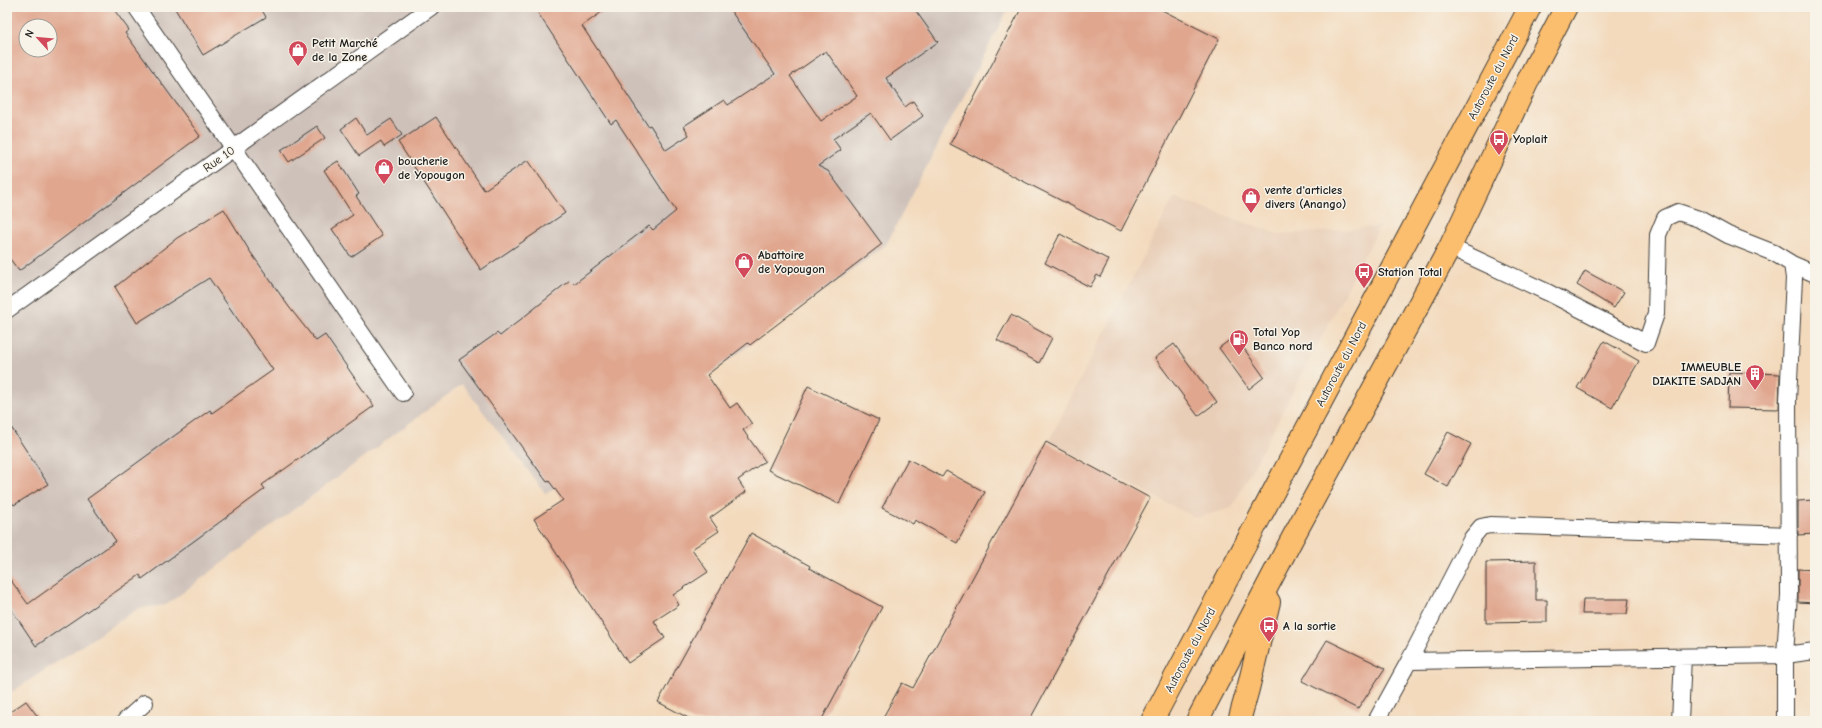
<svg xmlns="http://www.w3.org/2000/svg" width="1822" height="728" viewBox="0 0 1822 728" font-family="'Comic Neue',sans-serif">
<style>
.built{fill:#e8ceb7}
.industrial{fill:#cec1ba;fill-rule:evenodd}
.building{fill:#e0a68e;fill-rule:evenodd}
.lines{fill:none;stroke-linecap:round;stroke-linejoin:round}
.street-casing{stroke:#3c3834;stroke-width:18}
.highway-casing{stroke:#3c3834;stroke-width:24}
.street{stroke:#fff;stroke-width:16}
.highway{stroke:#fbbd6e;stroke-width:22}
.labels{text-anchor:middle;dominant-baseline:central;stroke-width:3;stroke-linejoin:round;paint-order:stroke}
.poi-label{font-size:12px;font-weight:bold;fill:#1c1c1c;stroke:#f7f3e8;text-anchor:start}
.street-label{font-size:12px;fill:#1c1c1c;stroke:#f7f3e8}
</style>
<rect width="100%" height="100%" fill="#f7f3e8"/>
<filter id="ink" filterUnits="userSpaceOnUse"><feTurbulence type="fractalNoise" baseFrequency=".025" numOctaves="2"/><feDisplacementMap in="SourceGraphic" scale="8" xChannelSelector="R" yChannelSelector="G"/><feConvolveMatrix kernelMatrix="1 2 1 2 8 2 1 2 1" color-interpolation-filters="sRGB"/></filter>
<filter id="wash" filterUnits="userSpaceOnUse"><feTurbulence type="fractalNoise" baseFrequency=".012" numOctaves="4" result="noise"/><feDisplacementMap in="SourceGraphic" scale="16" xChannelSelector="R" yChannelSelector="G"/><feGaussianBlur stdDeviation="0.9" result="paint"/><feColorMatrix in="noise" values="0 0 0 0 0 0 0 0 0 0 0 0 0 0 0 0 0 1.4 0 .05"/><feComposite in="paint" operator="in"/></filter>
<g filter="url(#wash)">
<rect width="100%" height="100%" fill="#f3dabd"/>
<path class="built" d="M1174,197L1277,234L1322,232L1380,226L1232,508L1196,518L1048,442Z"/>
<path class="industrial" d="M7,7H1009L886,245L546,494L462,384L166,605L139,608L7,695ZM26,26H50V50H26Z"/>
<g id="blocks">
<path class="building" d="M7,7H112L129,30L125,33L200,136L19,271L7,255ZM26,26H50V50H26Z
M174,7H260L266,17L203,55Z
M534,7H609L582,26L648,126L650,125L666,150L689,135L684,126L724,100L728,105L775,74L728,7H913L938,42L886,78L905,107L913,101L923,116L890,140L871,113L833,139L841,150L818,166L828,171L882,244L750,345L748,343L707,375L730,408L737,403L752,424L743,430L765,461L738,480L746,492L710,518L719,531L692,549L708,572L673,595L679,605L654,621L665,638L628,663L534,519L563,500L549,481L547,482L459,360L497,333L500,336L570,280L574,284L649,226L653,230L676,211L616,120L611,124ZM826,51L857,96L821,121L790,76Z
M1022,7H1156L1219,39L1121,231L950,144Z
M436,117L484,190L528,160L565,213L481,270L398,142Z
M356,118L367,135L391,119L402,135L384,147L381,141L359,156L341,129Z
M317,126L325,138L289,162L281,150Z
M338,161L359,194L356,196L382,236L351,257L332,229L353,215L324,170Z
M224,209L249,250L289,307L316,341L325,335L374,406L262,485L265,489L142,579L140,575L36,646L7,603V575L28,604L116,541L87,499L210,410L212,413L273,370L209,278L137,323L115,287L177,238Z
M1060,234L1109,260L1100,277L1097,275L1090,287L1045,263Z
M1585,271L1624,292L1614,308L1577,285Z
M1011,315L1052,338L1039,363L997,340Z
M1235,336L1264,377L1249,389L1219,348Z
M1604,341L1639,361L1612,408L1577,388Z
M1174,344L1217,402L1198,416L1155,358Z
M1729,372L1780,374L1779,409L1728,408Z
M808,386L879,420L839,504L768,470Z
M7,421L48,484L14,505L7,496Z
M1448,432L1471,444L1448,487L1424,474Z
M1046,442L1150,498L1029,721H881L902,683L913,688Z
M908,459L942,477L946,471L985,492L957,543L915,520L913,524L882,508Z
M1815,500V534L1798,535V501Z
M751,533L810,566L809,568L882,607L821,721H694L658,702Z
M1536,561V600H1547V622L1486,623V562Z
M1798,569L1815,570V603L1798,602Z
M1583,599H1629L1627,614H1582Z
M1327,640L1385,668L1358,709L1302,681Z
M26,701L41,721H7V714Z"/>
</g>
</g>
<g filter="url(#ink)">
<use href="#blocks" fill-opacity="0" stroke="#3c3834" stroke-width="1"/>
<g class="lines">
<g class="street-casing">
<path id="street" d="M136,7L403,393
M1450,247L1549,293L1646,343L1656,314L1658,235L1665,218L1678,212L1699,219L1728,235L1774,253L1792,264L1815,274
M7,310L431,7
M1789,535L1490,525L1481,527L1472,538L1409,661L1785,655L1815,651
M125,721L145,703
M1376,721L1409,661
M1680,721L1683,657
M1785,721V655L1789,595L1788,400L1794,278L1792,264"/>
</g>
<g class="highway-casing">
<path id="highway" d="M1152,721L1530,7
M1197,721L1292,539L1450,247L1532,72L1566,7
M1239,721L1248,689L1269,602"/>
</g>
<use href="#street" class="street"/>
<use href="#highway" class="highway"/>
</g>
</g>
<defs>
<g id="shop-pin" transform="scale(1)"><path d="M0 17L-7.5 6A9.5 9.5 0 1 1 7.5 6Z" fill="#d1495b" stroke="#f7f3e8"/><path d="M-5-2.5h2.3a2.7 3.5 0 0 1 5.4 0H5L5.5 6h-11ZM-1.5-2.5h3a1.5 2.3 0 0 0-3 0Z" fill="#fff"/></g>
<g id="bus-pin" transform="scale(1)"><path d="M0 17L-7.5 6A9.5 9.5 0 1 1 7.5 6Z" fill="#d1495b" stroke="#f7f3e8"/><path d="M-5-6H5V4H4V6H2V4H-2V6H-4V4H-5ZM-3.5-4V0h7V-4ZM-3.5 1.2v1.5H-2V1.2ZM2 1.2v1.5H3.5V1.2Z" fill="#fff"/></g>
<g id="fuel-pin" transform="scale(1)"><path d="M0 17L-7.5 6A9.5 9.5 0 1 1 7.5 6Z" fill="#d1495b" stroke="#f7f3e8"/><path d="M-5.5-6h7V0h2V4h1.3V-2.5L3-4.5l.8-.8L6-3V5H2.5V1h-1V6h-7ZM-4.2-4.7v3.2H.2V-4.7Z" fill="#fff"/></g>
<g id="building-pin" transform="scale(1)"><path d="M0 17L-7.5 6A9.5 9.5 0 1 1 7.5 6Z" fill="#d1495b" stroke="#f7f3e8"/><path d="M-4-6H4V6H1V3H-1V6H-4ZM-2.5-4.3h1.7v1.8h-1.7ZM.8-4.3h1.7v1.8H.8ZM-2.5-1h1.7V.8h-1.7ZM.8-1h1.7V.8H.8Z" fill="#fff"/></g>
</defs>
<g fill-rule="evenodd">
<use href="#shop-pin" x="298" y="50"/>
<use href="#bus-pin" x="1499" y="139"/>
<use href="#shop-pin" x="384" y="168"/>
<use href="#shop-pin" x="1251" y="197"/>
<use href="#shop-pin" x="744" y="262"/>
<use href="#bus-pin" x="1364" y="272"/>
<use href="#fuel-pin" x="1239" y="339"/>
<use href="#building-pin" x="1755" y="374"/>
<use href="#bus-pin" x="1269" y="626"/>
</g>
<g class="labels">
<g class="poi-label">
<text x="312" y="43">Petit Marché<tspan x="312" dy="14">de la Zone</tspan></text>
<text x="1513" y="139">Yoplait</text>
<text x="398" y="161">boucherie<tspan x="398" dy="14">de Yopougon</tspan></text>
<text x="1265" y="190">vente d'articles<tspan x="1265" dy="14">divers (Anango)</tspan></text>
<text x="758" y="255">Abattoire<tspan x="758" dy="14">de Yopougon</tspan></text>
<text x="1378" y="272">Station Total</text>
<text x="1253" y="332">Total Yop<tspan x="1253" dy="14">Banco nord</tspan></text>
<text x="1741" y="367" text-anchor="end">IMMEUBLE<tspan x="1741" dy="14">DIAKITE SADJAN</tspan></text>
<text x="1283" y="626">A la sortie</text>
</g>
<g class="street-label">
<text transform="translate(1493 77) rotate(-62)">Autoroute du Nord</text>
<text transform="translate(219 159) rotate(-35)">Rue 10</text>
<text transform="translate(1341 364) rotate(-62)">Autoroute du Nord</text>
<text transform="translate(1190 650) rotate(-62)">Autoroute du Nord</text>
</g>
</g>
<rect width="1822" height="728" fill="none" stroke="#f7f3e8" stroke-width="24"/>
<g transform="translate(38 38) rotate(297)"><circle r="19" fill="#f7f3e8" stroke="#9f9d96"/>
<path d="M0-3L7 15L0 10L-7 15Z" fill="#d1495b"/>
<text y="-6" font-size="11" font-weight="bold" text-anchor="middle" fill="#1c1c1c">N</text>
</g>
</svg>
